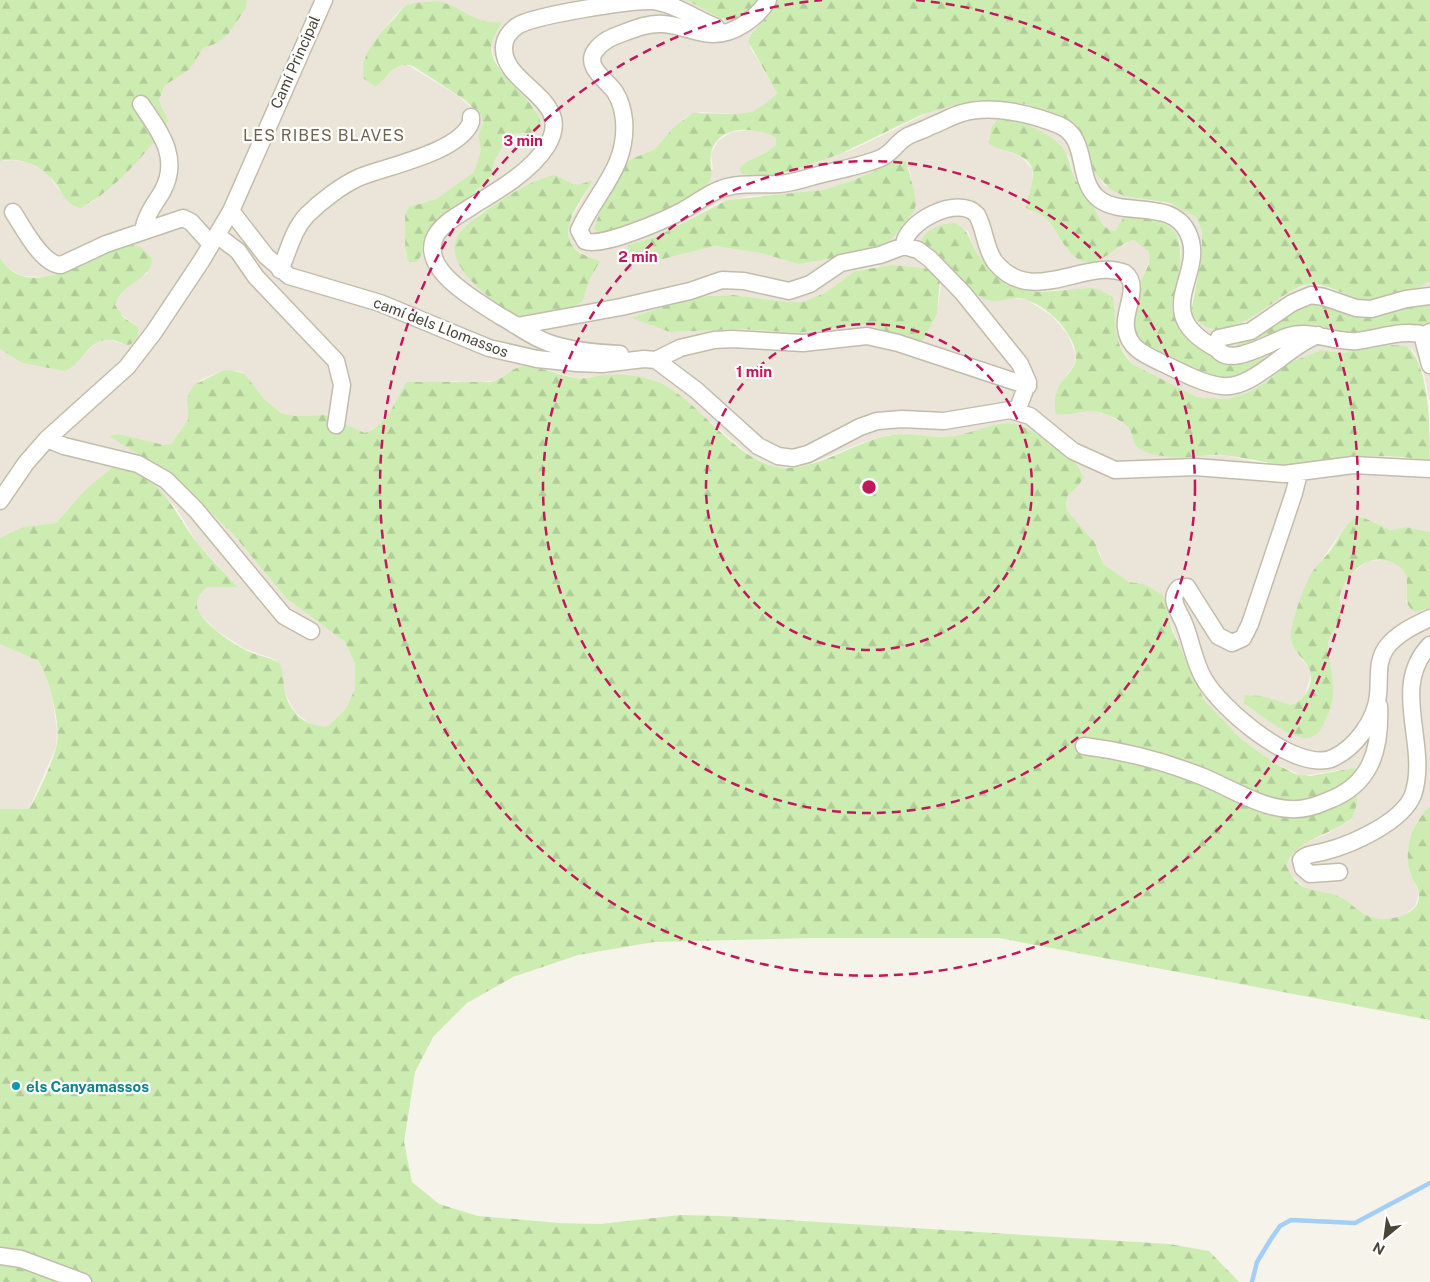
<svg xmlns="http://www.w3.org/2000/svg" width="1430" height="1282" viewBox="0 0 1430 1282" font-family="'Public Sans',sans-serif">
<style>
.residential{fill:#eae5d8;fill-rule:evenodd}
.forest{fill:url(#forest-firs)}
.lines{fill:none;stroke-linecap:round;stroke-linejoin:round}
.stream{stroke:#a3cef5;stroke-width:4.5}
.minor-casing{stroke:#c2bcab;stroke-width:19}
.minor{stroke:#fff;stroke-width:16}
.ring{fill:none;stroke:#c2185b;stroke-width:2.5;stroke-dasharray:9 6}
.culture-dot{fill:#0f9aa8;stroke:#fff;stroke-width:2}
.labels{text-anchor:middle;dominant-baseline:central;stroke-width:4.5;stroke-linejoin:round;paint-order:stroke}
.street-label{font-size:15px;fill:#4a4437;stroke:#fff}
.culture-label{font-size:15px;font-weight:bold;fill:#0d838f;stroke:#fff;text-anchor:start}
.neighbourhood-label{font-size:16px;letter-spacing:1px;fill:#6e634e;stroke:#fff}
.centre{fill:#c2185b;stroke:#fff;stroke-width:2.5}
.ring-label{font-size:15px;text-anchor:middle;font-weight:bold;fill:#c2185b;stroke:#fff;stroke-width:4.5;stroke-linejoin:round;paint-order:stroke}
</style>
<defs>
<pattern id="forest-firs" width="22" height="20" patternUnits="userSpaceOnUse" patternTransform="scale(1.25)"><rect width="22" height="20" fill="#cdecb1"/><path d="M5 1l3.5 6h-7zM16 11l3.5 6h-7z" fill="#b2cc99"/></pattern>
</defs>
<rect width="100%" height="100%" fill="#f6f3ea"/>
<path class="residential" d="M247,0H687L723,20L751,9L757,0H778L771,14L755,30L750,47L777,92L764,106L751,112L735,114L701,112L686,117L655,149L648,152L605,200L595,228L713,169L711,154L714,148L718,141L732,132L755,129L776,138V145L771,150L749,160L772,177L854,149L936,109L972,101H988L1026,104L1050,112L1069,122L1080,132L1092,166L1104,185L1124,196L1176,205L1196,217L1202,231V254L1191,305L1201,323L1208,326L1214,329L1235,327L1293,290L1307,285L1322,286L1355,297L1376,302L1430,282V306H1416L1379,315L1310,304L1302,306L1247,345L1281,329L1301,325H1317L1346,333L1410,325L1430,327V402L1423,370L1415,353L1410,348L1395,345L1342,353L1321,350L1285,364L1269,380L1249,392L1227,399L1197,397L1132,364L1117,340L1113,312L1069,289L1030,292L1013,286L990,270L975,251L968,231L947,223L932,229L963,285L989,301L1012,298L1027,300L1052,316L1068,335L1076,356L1074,365L1061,384L1064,415L1080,411H1096L1104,413L1124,424L1130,430L1136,446L1175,457L1223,455L1261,463L1324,462L1340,458L1381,456L1430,461V532L1406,527L1391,530L1364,518L1356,517L1344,528L1309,578L1291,634V642L1299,656L1309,668L1311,675L1304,697L1291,705L1246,695L1244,703L1264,718L1307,738L1314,736L1326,719L1332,698L1328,644L1330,636L1340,618V602L1342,588L1351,574L1368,561L1384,560L1399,565L1404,569L1407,578L1406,602L1423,611L1430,608V806L1417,822L1408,849L1410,873L1419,893L1415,906L1404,916L1389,919L1373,918L1359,912L1339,896L1309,891L1290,874L1287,866L1292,853L1305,843L1327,834L1348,822L1353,817L1357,803L1356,795L1340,770L1303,776L1274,763L1240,738L1209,707L1193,680L1169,619L1144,584L1129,582L1103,564L1099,550L1067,511L1066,503L1068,495L1079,485L1083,478L1081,470L1059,450L1019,425L995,426L963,436L948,437L889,435L864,442L805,466L774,467L752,457L677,393L649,378L609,375L577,378L540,368L517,367L498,380L474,383L452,381L365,433L325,415L295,416L281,413L263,398L245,374L238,371H222L207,377L200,380L187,405L189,413L188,420L171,444L164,445L119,434L110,436L166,472L188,490L234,535L286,598L345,642L355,664V689L345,710L328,726H313L295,712L286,695L280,664L274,659L245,649L216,630L199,613L196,605L198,598L207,586L238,587L198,544L176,508L165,496L97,481L85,490L56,523L23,527L0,538V349L22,363L65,371L100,340L107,339L122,344L138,327L118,312L115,305L117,297L127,286L148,273L133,245L103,254L75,268L46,277L23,276L9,269L0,258V161L12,160L26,162L47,173L59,190L87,205L93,201L128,170L166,127L165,113L159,100L165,85L177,76L203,48L229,33L246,8ZM438,1L478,20L491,23L502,22L492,41L493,55L508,79L536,110L524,133H516L505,142L494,162L491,178L463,203L428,243L417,262L406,255L407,231L405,213L410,207L436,199L474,172L480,159L481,151L478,137L483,123L481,116L458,96L406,64L398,65L376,87L364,79L369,51L377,37L402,8L408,5ZM1005,119L1017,121L1046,134L1060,145L1070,158L1074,178L1087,192L1100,221L1108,229L1115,231L1119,228L1124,218H1145L1159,222L1171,229L1180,241L1181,254L1172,306L1174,317L1182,327L1247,357V371L1238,376L1223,378L1202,374L1140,283L1150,259L1148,251L1142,245L1134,240L1130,241L1098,260L1089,263L1068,250L1045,216L1030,211L1027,201L1033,181L1032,169L1022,157L992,146L988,139L995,123ZM898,160L909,168L915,197L914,211L892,239L836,257L798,264L761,253L715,246L663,259L629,252V245L658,236L719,202L749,196L793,194L823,190L854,180ZM555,175L573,185L580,186L593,180L568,225L569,240L573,247L585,255L600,261L589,281L583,301L569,309L485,294L460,266L462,231L479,214L513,193ZM877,266L941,285L937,314L923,341L898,335L868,324L797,333L742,329L670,332L632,318L689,298L712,296L733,295L787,302H803L825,293L855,271Z
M0,644L38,661L45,674L52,696L57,731L56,747L29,809H0Z"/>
<path class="forest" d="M0,0H247L246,8L229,33L217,43L203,48L190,69L165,85L159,100L168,121L166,127C144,155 113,192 80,208C66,204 64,195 56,184C44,167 21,156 0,161Z
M687,0H757L751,9L733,22L719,18Z
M778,0H1430V282C1415,288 1392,301 1376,302C1350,303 1325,276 1299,287C1270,299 1218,358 1191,312L1202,254V231L1196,217L1170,203L1124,196L1110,189L1095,173L1083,146L1080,132L1075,126L1056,115L1026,104L979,100L950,106L921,115L840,154L772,177L743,174L739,169C749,157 765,156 776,145V138C755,126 718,124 711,153C708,168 718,175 703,189C692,199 654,220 640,225C627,229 612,231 599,234L594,228L602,207L627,161L655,149L674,127L693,113L735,114L751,112L764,105L777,93L748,41C755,25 772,17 778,0Z
M438,1C463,7 474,25 502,22C499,29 493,36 492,43C485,71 536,97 541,124L538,131L532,133H516L505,142L494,162L491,177L463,203L428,243L417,262H409C403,250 406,228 405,214L409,207L436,199L474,172L481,151L478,136L483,123L481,116L465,100L413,66C395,60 389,76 376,87L364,79C358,57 379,33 394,19C399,14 401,8 407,5C416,2 429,2 438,1Z
M1005,119C1025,123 1047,131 1061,146C1070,156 1069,165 1074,177C1076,183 1083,187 1087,192C1096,204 1097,229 1115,231L1126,214C1178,223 1186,230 1177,283C1176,291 1171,301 1172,310C1174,323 1188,334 1197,344L1262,356L1267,359C1258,367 1242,377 1230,378C1207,380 1143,354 1136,332C1131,316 1135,299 1140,283C1144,271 1153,264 1148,251L1134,240C1118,244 1107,259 1093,262C1071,267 1058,231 1047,219C1042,213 1033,213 1026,208C1026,198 1032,188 1033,177C1035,151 1002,154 988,143L992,127L997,120Z
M898,160L906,162L914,190L916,204L914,211L892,239L875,251L798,264L761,253L715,246L663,259L647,258L629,252L628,245L658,236L727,200L823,190L854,180Z
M555,175C576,185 571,188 593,180C583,199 552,233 579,252C585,256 593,258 600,261L589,281L583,301L569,309L520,319C500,306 450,273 455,245C458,228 475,219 488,209C505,197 534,179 555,175Z
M955,223C972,232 968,241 979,256C1015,305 1040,290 1092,288L1100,290L1113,297C1117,325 1111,340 1132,364L1197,397L1227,399L1249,392L1269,380L1285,364L1321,350L1342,353L1391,345L1406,346C1430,363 1430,431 1430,461C1400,455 1369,455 1339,458C1328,460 1317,467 1306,467C1277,466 1251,458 1223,455C1207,454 1190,459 1174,457C1163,456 1146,455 1137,447C1133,443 1133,435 1130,430C1125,422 1113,417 1105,414C1086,406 1073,417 1056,414C1055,406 1054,398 1057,391C1061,378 1078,370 1076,354C1072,329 1043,301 1018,298C1007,297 996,305 985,299C961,288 943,265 924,247L922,239C930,227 941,223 955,223Z
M133,245L140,247L152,258C152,281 121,282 115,305L123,317L138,327C139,337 137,341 129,345C122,344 116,340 110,340C90,337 82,364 65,371L22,363L0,349V258C25,298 73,267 104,254C113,250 124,248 133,245Z
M892,265L931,269L940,278L937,314L923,341L904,338L868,324L797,333L742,329L670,332L631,318L689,298L712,296L733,295L787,302H803L825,293L855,271Z
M1310,304L1379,315L1416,306H1430V327L1410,325L1374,333H1346L1317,325H1301L1281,329L1239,347L1236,345L1302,306Z
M524,366C542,367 558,375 576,378C585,380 593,376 602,375C619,374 642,375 658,382C701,400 738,468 787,468C823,467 853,443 887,436C907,431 928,438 948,437C971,436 998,417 1021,426C1033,430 1042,439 1053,446C1065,454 1080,462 1083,478L1079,485L1068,495L1066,503L1067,511L1095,543L1103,564L1129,582L1144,584L1163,595L1172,630L1204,700L1240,738L1274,763L1295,774L1310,776L1355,768L1357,803L1353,817C1333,836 1292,839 1287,866C1297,891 1310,889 1332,894C1349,898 1358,915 1375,918C1391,921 1421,915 1419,894C1418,886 1412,880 1410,872C1403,848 1413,823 1430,806V1020L999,938H811L654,942L578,955L513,977L467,1003L433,1037L415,1072L404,1142L412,1182L439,1204L478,1216L559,1223L600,1224L681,1215L721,1216L1169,1244L1209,1251L1239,1282H0V809H29C37,797 53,761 56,748C62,728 50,678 38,661L0,644V538L23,527L56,523L85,490L116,465C167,479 170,509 199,545C211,560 225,573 238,587H207C202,592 196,598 197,606C198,621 238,648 252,653C262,657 271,657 280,664C284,674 283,686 286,696C292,715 308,728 328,726L345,710L355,689V664L345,642L286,598L234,535L188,490L166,472L109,436L119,434L164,445L171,444L188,420L187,398L194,385L222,371L230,370L245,374L263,398L281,413L295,416L325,415L365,433C387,425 396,400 407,382H490C504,380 511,367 524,366Z
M1356,517L1364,518L1391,530L1406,527L1430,532V608L1416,612C1392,601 1427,569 1383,560C1363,556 1344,578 1340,596C1339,603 1342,612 1340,619C1338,629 1328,634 1328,646C1329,663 1334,679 1333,696C1332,705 1328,716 1323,725C1320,731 1315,738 1307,738C1290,739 1257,713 1244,703L1245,695L1261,696L1291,705C1303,701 1312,688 1311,676C1311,662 1293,654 1291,640C1289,626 1305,582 1313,571C1319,562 1327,556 1333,547C1340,536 1344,525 1356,517Z"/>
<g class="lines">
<path class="stream" d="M1252,1282L1257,1262L1271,1239L1280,1226L1291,1220L1355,1223L1430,1183"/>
<g class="minor-casing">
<path id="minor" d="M768,0C757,18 734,35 712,34C695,33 680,25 663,24C649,23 636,28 623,33C612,37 602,41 595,51C584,67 607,80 615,92C620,100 623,110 624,120C628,167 597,191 579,230L585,241C601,248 665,220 682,211C695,204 707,194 721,189C739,182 760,185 779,184C790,183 801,180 811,177C834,170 862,167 883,157C894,151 898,141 908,136C916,132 924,130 931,126C942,122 951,116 962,113C992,104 1031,114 1059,125C1090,138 1075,181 1099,199C1124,218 1172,198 1188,233C1208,275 1146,312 1217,349
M141,104C160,132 181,158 162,192C154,205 146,215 143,230
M231,211L266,256L289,276L380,303L489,348L537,359L577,363L602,364L644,359L656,360L696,390L758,446L778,456L793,458L808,454L860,427L877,421L902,419L944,421L1010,410L1030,416L1073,451L1115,470L1195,467L1284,474L1353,465L1430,469
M13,212C23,227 42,265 61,265L106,244L183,218L191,222L211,244
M217,235L238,251L256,277L336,361L342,385L336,425
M904,246C904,222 959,194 977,215C985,229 985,249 995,262C1032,308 1086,257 1125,273C1141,286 1123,311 1126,328C1128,348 1145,355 1162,363C1180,371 1202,384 1222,386C1253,390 1287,346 1318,335
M280,270C289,251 292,231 307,215C321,201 342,185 360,177C388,166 460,152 471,122V117
M517,326L621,307L690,291L722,280L744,281L789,291L810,284L841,263L880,255L904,246L918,250L930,259L963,293L1020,364L1028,382L1017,411
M1430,332L1426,335L1424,342L1430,365
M1426,335C1402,329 1381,338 1357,341C1333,343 1312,329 1289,336C1271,341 1226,371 1216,346L1219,338L1251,331L1292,303L1311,295L1324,297L1356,308L1371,309L1406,299L1430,296
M620,354C597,353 571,351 549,343C531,337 517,325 500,316C477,301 413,267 438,232C447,220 462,213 474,205C499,190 531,171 547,146C576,99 503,86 504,48C504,39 510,31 517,26C535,15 632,0 653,1C675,4 696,19 716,27
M656,360L680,348L714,340L732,339L803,343L867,336L898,343L1028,386
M47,439L64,446L138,464L166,480L196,510L284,616L311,631
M1299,473L1294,493L1250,624L1243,638L1232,643L1218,636L1187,587L1179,588C1167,600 1181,613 1185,626C1192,644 1194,662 1204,679C1221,709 1297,774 1333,758C1355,748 1376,720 1378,695C1380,678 1376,663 1386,648C1396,634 1415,625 1430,618
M0,501L26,463L47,439L127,367L154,332L202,260L231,211L324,0
M1084,746C1125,751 1163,761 1201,776C1229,787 1260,808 1290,809C1303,810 1316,806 1327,801C1371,785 1381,750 1379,706
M1339,872L1310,874L1303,868L1301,860C1306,853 1318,854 1326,851C1353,844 1402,822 1413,795C1430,745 1389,687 1430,645
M0,1256L21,1259L83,1282"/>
</g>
<use href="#minor" class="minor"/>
</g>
<g class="ring">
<circle cx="869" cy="487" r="163"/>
<circle cx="869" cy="487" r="326"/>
<path d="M916 0A489 489 0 1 1 822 0"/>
</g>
<circle class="culture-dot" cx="16" cy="1086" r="5"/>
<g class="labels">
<g class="street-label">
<text transform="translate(295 62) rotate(-66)">Camí Principal</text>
<text transform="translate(441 327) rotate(21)">camí dels Llomassos</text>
</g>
<g class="culture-label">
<text x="26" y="1086">els Canyamassos</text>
</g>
<g class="neighbourhood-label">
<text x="324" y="135">LES RIBES BLAVES</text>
</g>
</g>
<circle cx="869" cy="487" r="8" class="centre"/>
<g class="ring-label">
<text x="523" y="146">3 min</text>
<text x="638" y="262">2 min</text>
<text x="754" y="377">1 min</text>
</g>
<g transform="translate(1385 1237) rotate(209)" stroke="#ffffff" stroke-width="4" paint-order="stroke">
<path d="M0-4L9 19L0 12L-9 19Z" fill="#4a4437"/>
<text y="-8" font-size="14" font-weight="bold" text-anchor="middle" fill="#4a4437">N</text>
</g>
</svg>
